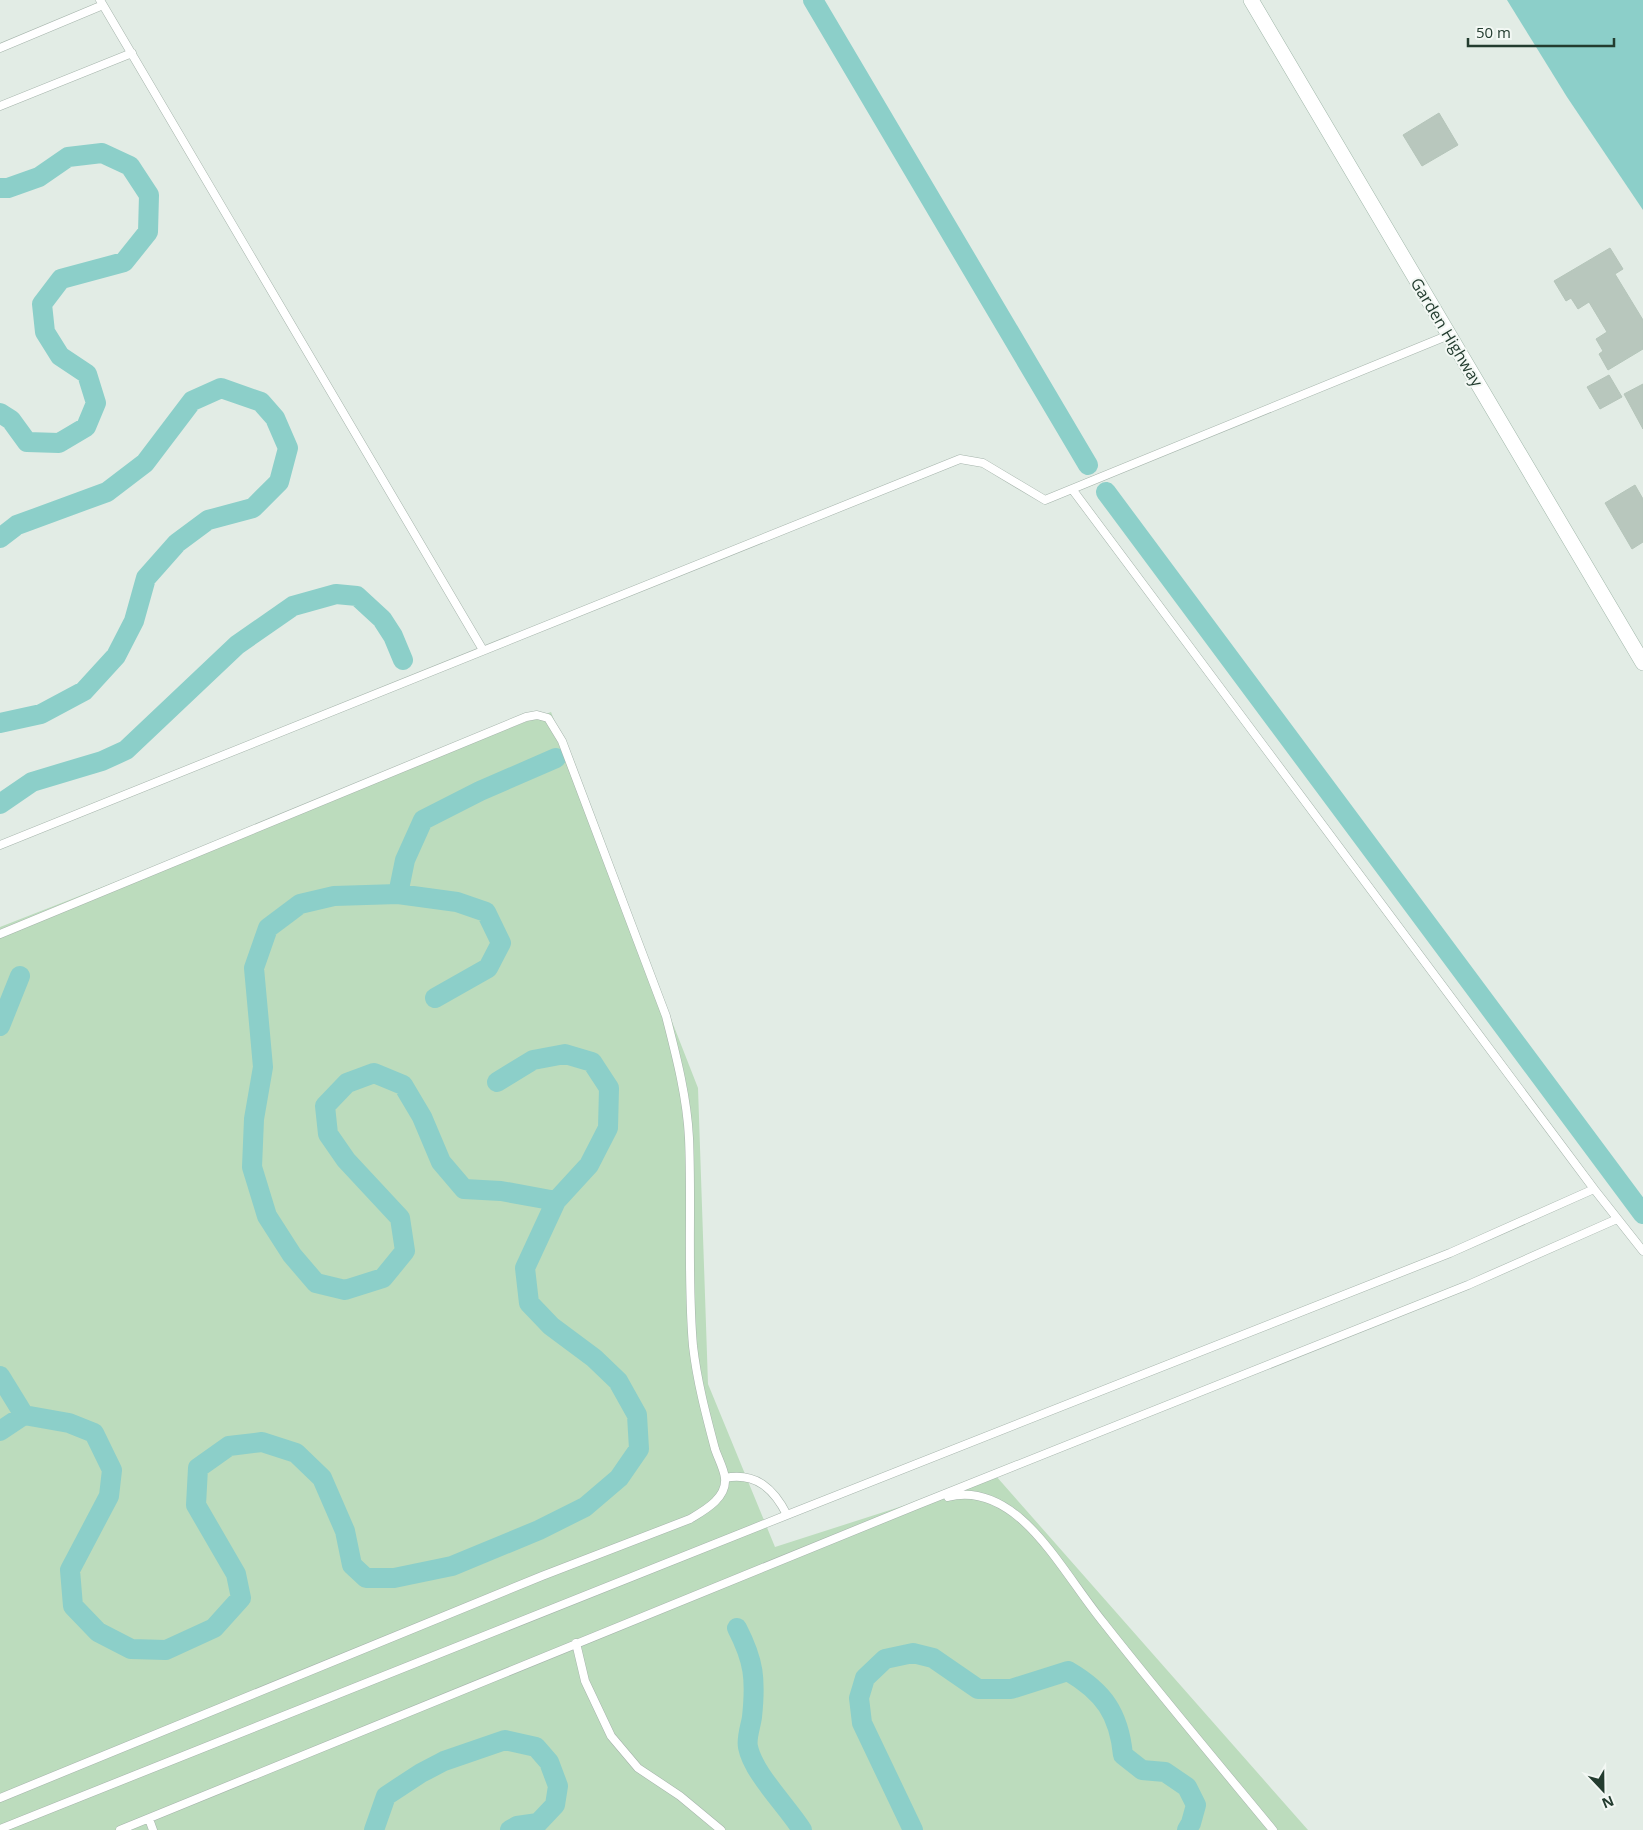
<svg xmlns="http://www.w3.org/2000/svg" width="1643" height="1830" viewBox="0 0 1643 1830" font-family="'Open Sans',sans-serif">
<style>
.green{fill:#bcdcbd}
.water{fill:#8ccfc9}
.lines{fill:none;stroke-linecap:round;stroke-linejoin:round}
.canal{stroke:#8ccfc9;stroke-width:20}
.building{fill:#b8c7bd;stroke:#b5c5ba}
.lane-casing{stroke:#a5b4ab;stroke-width:9}
.secondary-casing{stroke:#a1b7aa;stroke-width:16}
.lane{stroke:#fff;stroke-width:8}
.secondary{stroke:#fff;stroke-width:15}
.labels{text-anchor:middle;dominant-baseline:central;stroke-width:4;stroke-linejoin:round;paint-order:stroke}
.street-label{font-size:16px;fill:#233c2f;stroke:#f3f8f4}
</style>
<rect width="100%" height="100%" fill="#e2ece5"/>
<path class="green" d="M551,712L698,1088L708,1384L775,1547L996,1476L1308,1830H0V927Z"/>
<path class="water" d="M1507,0H1643V210L1567,97Z"/>
<g class="lines">
<path class="canal" d="M813,0L1088,465
M0,188H8L39,177L68,157L102,153L130,166L149,195L148,232L124,262L61,279L42,304L45,332L60,356L87,374L96,403L86,427L59,443L27,442L11,420L0,413
M1106,492L1643,1214
M0,538L17,525L107,492L145,463L192,401L221,388L261,402L275,418L288,448L279,482L253,508L208,520L177,543L146,578L134,621L116,656L84,691L41,714L0,723
M0,804L32,782L102,761L126,750L237,645L293,606L336,594L357,596L382,619L393,636L403,660
M398,894L457,902L486,912L501,943L488,968L435,998
M0,1026L20,976
M497,1082L533,1060L565,1054L592,1062L609,1088L608,1128L589,1165L556,1201
M0,1376L24,1415
M0,1431L24,1415L69,1423L94,1433L112,1470L109,1496L70,1570L73,1606L98,1632L131,1649L166,1650L214,1628L241,1598L236,1574L196,1505L198,1468L229,1446L262,1442L296,1453L322,1478L345,1531L352,1565L366,1578H394L452,1566L539,1530L585,1507L619,1478L639,1449L637,1415L618,1381L594,1358L551,1326L529,1303L525,1268L556,1201L501,1191L464,1189L441,1162L422,1117L403,1085L374,1073L347,1083L325,1106L328,1134L346,1160L400,1218L405,1251L383,1278L345,1290L316,1283L292,1255L267,1216L252,1167L254,1119L263,1067L254,968L268,928L300,904L334,896L398,894L405,860L423,820L480,791L556,758
M737,1628C754,1661 756,1679 752,1717C751,1725 746,1738 748,1747C753,1773 787,1806 802,1830
M374,1830L386,1796L421,1773L444,1761L505,1740L536,1747L549,1762L558,1786L555,1805L538,1823L517,1826L510,1830
M913,1830L862,1723L859,1698L865,1678L885,1659L913,1653L933,1658L978,1689H1011L1068,1671C1104,1692 1119,1714 1123,1755L1142,1770L1165,1772L1187,1787L1196,1805L1191,1823L1187,1830"/>
</g>
<path class="building" d="M1439,113L1458,145L1422,166L1403,135Z
M1610,248L1623,269L1615,274L1643,320V349L1608,370L1599,354L1603,351L1596,339L1607,332L1589,302L1578,309L1571,298L1566,301L1554,281Z
M1609,375L1622,397L1600,409L1587,387Z
M1643,384V429L1624,394Z
M1635,485L1643,499V542L1632,549L1605,503Z"/>
<g class="lines">
<g class="lane-casing">
<path id="lane" d="M100,0L483,650
M0,48L103,5
M0,106L132,53
M1072,489L1594,1189L1643,1251
M0,845L960,459L983,463L1045,500L1449,335
M0,934L526,717L537,715L548,718L562,741L666,1016C676,1055 687,1097 689,1138C692,1208 687,1277 693,1346C697,1381 706,1415 715,1449C718,1458 724,1469 725,1478C727,1498 705,1510 690,1519L542,1576L0,1798
M725,1478C756,1472 774,1489 787,1515L1450,1253L1594,1189
M948,1497C975,1490 1000,1501 1021,1519C1051,1545 1077,1590 1103,1622C1158,1692 1216,1761 1273,1830
M576,1643L585,1681L611,1736L638,1768L680,1796L721,1830
M149,1819L153,1830
M0,1829L787,1515
M120,1830L917,1505L1468,1285L1617,1219"/>
</g>
<g class="secondary-casing">
<path id="secondary" d="M1251,0L1643,663"/>
</g>
<use href="#lane" class="lane"/>
<use href="#secondary" class="secondary"/>
</g>
<g class="labels">
<g class="street-label">
<text transform="translate(1447 332) rotate(59)">Garden Highway</text>
</g>
</g>
<g transform="translate(1603 1790) rotate(158)" stroke="#f3f8f4" stroke-width="4" paint-order="stroke">
<path d="M0-4L9 19L0 12L-9 19Z" fill="#233c2f"/>
<text y="-8" font-size="14" font-weight="bold" text-anchor="middle" fill="#233c2f">N</text>
</g>
<path d="M1468 38v8h146v-8" fill="none" stroke="#233c2f" stroke-width="2.5"/>
<text x="1476" y="38" font-size="15" fill="#233c2f" stroke="#f3f8f4" stroke-width="4" paint-order="stroke">50 m</text>
</svg>
